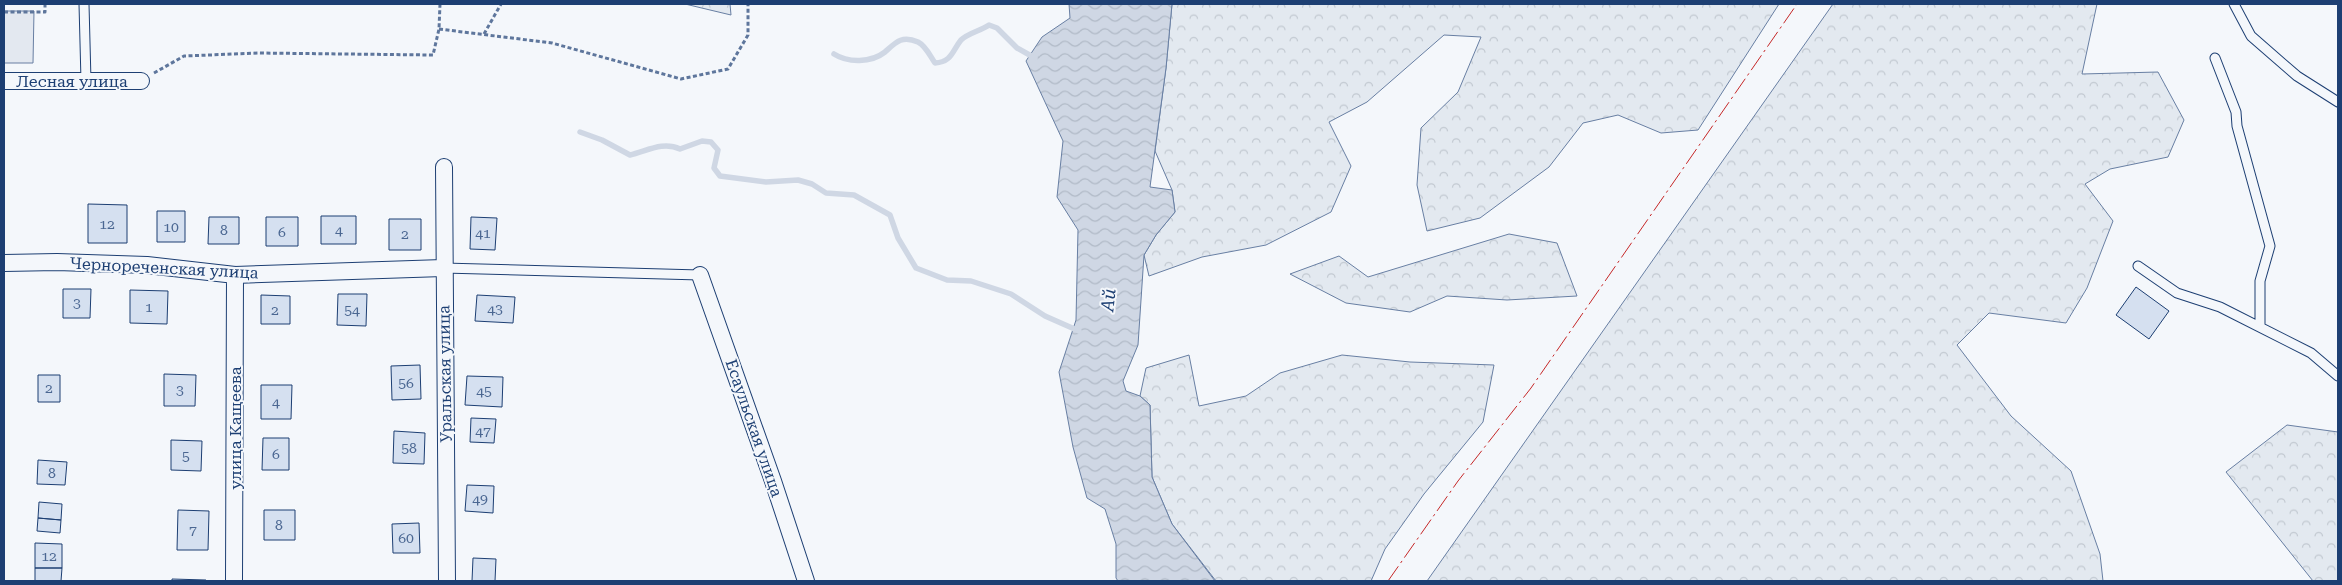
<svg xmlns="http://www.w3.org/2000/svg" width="2342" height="585" viewBox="0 0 2342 585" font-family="'Roboto Serif',serif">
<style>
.forest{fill:url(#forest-crowns);stroke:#687fa3}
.parking{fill:#e3e8f0;stroke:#687fa3}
.water{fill:url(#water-waves);stroke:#687fa3}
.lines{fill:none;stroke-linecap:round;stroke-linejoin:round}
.stream{stroke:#cfd7e4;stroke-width:5.5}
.building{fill:#d5e0f0;stroke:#1d3f73}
.lane-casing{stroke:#1d3f73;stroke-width:11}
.street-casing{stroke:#1d3f73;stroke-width:18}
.path{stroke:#5e769c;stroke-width:3;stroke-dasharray:4 2.5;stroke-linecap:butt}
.lane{stroke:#f4f7fb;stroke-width:9}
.street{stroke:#f4f7fb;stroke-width:16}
.power{stroke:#c62828;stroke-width:1;stroke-dasharray:18 4 2.5 4;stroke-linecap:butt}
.labels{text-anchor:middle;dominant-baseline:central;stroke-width:4;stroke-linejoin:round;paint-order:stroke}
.number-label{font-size:14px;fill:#4b6792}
.street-label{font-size:16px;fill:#1d3f73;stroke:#f4f7fb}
.water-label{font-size:18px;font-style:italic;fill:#1d3f73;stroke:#f4f7fb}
</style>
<defs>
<pattern id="forest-crowns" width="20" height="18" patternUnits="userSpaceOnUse" patternTransform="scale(1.25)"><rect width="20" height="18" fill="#e3e9f0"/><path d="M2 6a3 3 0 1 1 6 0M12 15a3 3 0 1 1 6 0" fill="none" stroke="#c2c9d1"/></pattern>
<pattern id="water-waves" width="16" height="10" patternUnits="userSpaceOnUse" patternTransform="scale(1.25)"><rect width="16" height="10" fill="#cfd7e4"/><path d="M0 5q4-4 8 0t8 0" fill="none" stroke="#b1bac7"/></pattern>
</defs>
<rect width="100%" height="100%" fill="#f4f7fb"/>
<path class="forest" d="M684,4H730L731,15L685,4Z
M1172,4H1779L1698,130L1661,133L1618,115L1583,123L1549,167L1480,218L1427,231L1417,185L1421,128L1458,92L1481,37L1444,35L1367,102L1329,122L1351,166L1331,212L1266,245L1202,257L1149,276L1144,255L1156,235L1175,212L1172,190L1155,151L1166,68Z
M1833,4H2097L2082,74L2158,72L2184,120L2168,157L2110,169L2085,184L2113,221L2087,288L2066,323L1989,313L1957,345L2011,416L2071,471L2100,554L2103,581H1427Z
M1509,234L1557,243L1577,296L1507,300L1447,296L1410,312L1346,303L1290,274L1339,256L1368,277Z
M1189,355L1199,406L1246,396L1280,373L1342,355L1410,362L1494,365L1483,422L1424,494L1385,549L1371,581H1216L1172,524L1152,477L1150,405L1140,396L1146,368Z
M2287,425L2338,432V581H2313L2226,472Z"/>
<path class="parking" d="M4,11H34L33,63H4Z"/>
<path class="water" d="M1069,4H1172L1166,68L1150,187L1172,190L1175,212L1156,235L1144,255L1138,345L1123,381L1126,391L1140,396L1150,405L1152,477L1172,524L1215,581H1118L1116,578V544L1105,509L1087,498L1073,447L1059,372L1076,320L1078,230L1057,197L1063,141L1026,61L1042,37L1070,18Z"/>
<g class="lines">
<path class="stream" d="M834,54C848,63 871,63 885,52C896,42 902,35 918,42C926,46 930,56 935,63C952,62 952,51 961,40C968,33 980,31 989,25L997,28L1017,48L1035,58
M580,132L602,140L630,155C647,151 663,141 680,149L702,141L711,142L718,150L714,168L720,176L766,182L798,180L812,184L826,193L854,195L890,215L898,238L916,268L947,280L971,281L1011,294L1045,316L1079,331"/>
</g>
<path class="building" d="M88,204L127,205V243H88Z
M157,211H185V242H157Z
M321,216H356V244H321Z
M209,217H239V244H208Z
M266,217H298V246H266Z
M471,217L497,218L495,250L470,249Z
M389,219H421V250H389Z
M2136,287L2169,311L2149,339L2116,315Z
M63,289H91L90,318H63Z
M130,290L168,291L167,324L130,323Z
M338,294H367L366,326L337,325Z
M261,295L290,296V324H261Z
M477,295L515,297L513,323L475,321Z
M420,365L421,399L392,400L391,366Z
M164,374L196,375L195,406H164Z
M38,375H60V402H38Z
M467,376L503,377L502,407L465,405Z
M261,385H292L291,419H261Z
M471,418L496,419L494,443L470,442Z
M394,431L425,433L424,464L393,463Z
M263,438H289V470H262Z
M171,440L202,441L201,471L171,470Z
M38,460L67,462L65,485L37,484Z
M467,485L494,486L493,513L465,511Z
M39,502L62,504L61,520L38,518Z
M178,510L209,511L208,550H177Z
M264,510H295V540H264Z
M38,518L61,520L60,533L37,531Z
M419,523L420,553H393L392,524Z
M35,543L62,544V568H35Z
M473,558L496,559L495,581H472Z
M35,568H62L61,581H35Z
M172,579L206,580V581H172Z"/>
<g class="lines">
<g class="lane-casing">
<path id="lane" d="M84,4L86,81
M2234,4L2251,36L2297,76L2338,102
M2215,58L2236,112L2237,126L2270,246L2260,281V325
M2138,266L2177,293L2220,307L2311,353L2338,376
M443,268L700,275"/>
</g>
<g class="street-casing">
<path id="street" d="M4,81H141
M444,167L447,581
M4,263L57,262L147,265L235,275L443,268
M700,275L773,481L806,581
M234,581L235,275"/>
</g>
<path class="path" d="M4,12H45V4
M439,29L552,43L681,79L728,69L748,35V4
M484,34L501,4
M154,73L184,56L259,53L433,55L439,29L440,4"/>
<use href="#lane" class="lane"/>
<use href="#street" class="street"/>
<path class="power" d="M1388,581L1458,481L1531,388L1797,4"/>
</g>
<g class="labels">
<g class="number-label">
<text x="107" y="224">12</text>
<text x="171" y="227">10</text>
<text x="224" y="230">8</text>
<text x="339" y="230">4</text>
<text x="282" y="232">6</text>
<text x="483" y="233">41</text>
<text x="405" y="234">2</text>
<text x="77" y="303">3</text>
<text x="149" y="307">1</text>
<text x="495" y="309">43</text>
<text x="275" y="310">2</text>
<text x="352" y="310">54</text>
<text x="406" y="383">56</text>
<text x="49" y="388">2</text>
<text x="180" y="390">3</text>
<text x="484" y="391">45</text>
<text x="276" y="402">4</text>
<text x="483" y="431">47</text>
<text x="409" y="448">58</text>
<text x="276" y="454">6</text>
<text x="186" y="456">5</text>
<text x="52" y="473">8</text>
<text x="480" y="499">49</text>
<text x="279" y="525">8</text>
<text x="193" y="530">7</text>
<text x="406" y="538">60</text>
<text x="49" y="556">12</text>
</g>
<g class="street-label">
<text x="72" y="81">Лесная улица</text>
<text transform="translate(164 268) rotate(3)">Чернореченская улица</text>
<text transform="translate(445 374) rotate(-91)">Уральская улица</text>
<text transform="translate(235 428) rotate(-90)">улица Кащеева</text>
<text transform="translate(754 428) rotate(71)">Есаульская улица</text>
</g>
<g class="water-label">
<text transform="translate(1108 300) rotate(-84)">Ай</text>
</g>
</g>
<rect width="2342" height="585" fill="none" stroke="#1d3f73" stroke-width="10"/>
</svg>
